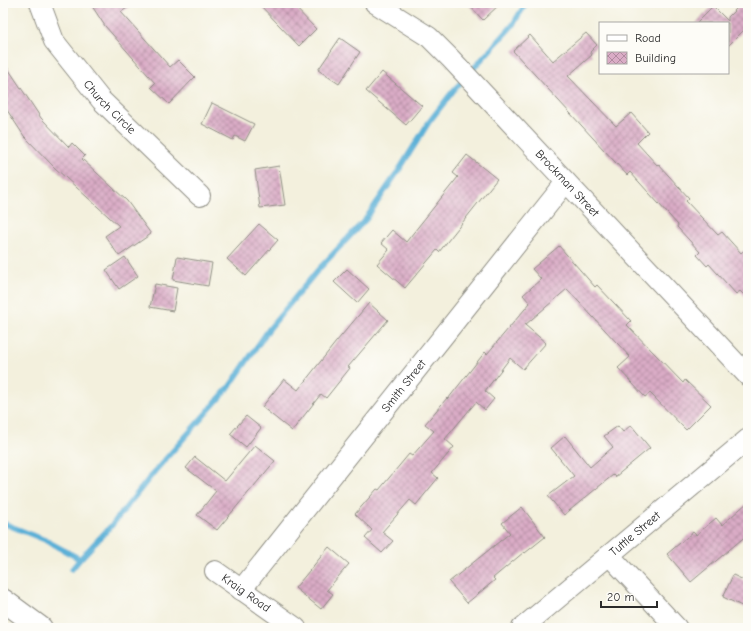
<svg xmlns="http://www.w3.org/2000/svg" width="751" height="631" viewBox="0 0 751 631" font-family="'Comic Neue',sans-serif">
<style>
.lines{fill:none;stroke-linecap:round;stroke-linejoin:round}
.stream{stroke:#5bb0d7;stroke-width:5.5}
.building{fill:url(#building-cross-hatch)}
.minor-casing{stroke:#8f8e84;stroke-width:22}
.highway-casing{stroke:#8f8e84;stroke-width:24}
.minor{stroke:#fff;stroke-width:20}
.highway{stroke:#fff;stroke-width:22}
.labels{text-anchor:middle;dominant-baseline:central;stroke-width:3;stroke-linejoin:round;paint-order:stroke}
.street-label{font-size:12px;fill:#2b2b2b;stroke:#fdfcf7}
</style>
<defs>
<pattern id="building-cross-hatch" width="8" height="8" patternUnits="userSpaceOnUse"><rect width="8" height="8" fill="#daacc6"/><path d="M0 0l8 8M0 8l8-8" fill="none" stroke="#b18ca1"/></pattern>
</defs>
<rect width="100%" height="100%" fill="#fdfcf7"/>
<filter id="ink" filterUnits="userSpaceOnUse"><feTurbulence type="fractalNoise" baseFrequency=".025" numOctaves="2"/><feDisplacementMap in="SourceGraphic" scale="8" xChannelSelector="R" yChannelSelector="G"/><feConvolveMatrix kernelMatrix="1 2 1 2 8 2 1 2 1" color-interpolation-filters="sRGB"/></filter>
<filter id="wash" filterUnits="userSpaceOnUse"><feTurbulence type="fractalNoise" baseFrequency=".012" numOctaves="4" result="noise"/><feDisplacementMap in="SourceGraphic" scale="16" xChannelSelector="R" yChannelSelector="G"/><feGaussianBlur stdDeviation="0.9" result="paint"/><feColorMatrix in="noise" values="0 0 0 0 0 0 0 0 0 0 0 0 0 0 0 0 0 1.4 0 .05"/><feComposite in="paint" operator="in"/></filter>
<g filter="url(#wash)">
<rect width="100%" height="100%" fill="#f3f0dd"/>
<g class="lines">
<path class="stream" d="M3,523L45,540L80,559
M72,569L80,559L112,525L155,471L230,386L269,329L317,271L365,220L399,170L429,122L453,91L512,26L526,3"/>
</g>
<g id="blocks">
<path class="building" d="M90,3H135L121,12L170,67L178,60L195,77L169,104L151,87L155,83L105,26Z
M258,3H291L316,29L299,46Z
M467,3H501L483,20Z
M740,5L748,14V26L728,46V23H696L713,6L728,21V17Z
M586,33L597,45L590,52L592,55L568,76L616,126L631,113L648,132L637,143L657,165L658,164L689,198L686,201L718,235L722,232L741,253L748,247V299L740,291L736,294L709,264L707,266L697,255L700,252L677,227L678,225L630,172L627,175L513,51L530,35L553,61Z
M340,38L360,52L339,84L318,70Z
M3,61L41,118L69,147L72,143L85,156L82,159L127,201L151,234L119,256L105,236L119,226L55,168L24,136L3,104Z
M382,72L422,106L406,125L366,91Z
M212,103L254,124L245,141L235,136L233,140L202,124Z
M467,155L497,179L439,252L437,250L405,288L377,264L389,250L381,243L392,230L406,242L458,177L453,173Z
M279,166L285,205L260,208L255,170Z
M259,224L278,240L246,276L227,259Z
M559,246L595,287L597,285L631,321L627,325L683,383L685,380L711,405L686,430L650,393L645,397L618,368L630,357L567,289L525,325L546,343L523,369L510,358L485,391L494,399L485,410L476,402L445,439L454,447L432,473L438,478L416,505L410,500L382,532L393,541L382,553L365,538L372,530L355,514L377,489L379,490L409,454L412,456L434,431L425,424L447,398L448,399L485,352L487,354L530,303L523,295L541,279L532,269Z
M125,257L138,276L119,289L106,270Z
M177,257L212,263L208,286L173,280Z
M347,269L369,289L357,303L334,282Z
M155,284L177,288L173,311L150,307Z
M369,303L388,320L348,367L350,368L326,398L321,394L292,431L262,407L284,379L298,390L336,342Z
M246,416L261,428L246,447L230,434Z
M631,425L650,448L615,477L613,475L564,515L548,496L574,476L551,448L565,436L590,467L613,447L604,436L618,426L623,432Z
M255,445L275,461L217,530L197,515L216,491L186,468L195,457L225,481Z
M748,502V534L691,582L667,554L693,532L696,535L716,518L722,525Z
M522,507L545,537L525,553L524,552L493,578L495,580L467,603L449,582L510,533L502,523Z
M329,547L349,564L327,590L333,594L321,609L295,588Z
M733,575L748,582V609L723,597Z"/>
</g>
</g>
<g filter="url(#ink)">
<use href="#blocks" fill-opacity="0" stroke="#8f8e84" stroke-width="1"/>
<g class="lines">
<g class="minor-casing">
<g id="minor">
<path id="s1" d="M40,3L54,41L101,100L200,196"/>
<path id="s2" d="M375,3L429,37L451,59L748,376"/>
<path d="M609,555L677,628"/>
<path id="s3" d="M215,571L296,628"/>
<path id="s4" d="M241,590L566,182"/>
<path id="s5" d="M522,628L748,439"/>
</g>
</g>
<g class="highway-casing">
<path id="highway" d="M3,600L41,628"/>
</g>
<use href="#minor" class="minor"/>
<use href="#highway" class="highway"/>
</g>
</g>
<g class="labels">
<g class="street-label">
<text stroke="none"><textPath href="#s1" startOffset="127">Church Circle</textPath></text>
<text stroke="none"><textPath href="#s2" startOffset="265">Brockman Street</textPath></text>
<text stroke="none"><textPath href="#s4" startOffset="261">Smith Street</textPath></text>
<text stroke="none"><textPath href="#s5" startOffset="147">Tuttle Street</textPath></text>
<text stroke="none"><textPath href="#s3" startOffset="38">Kraig Road</textPath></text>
</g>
</g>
<rect width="751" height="631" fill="none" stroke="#fdfcf7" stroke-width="16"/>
<rect x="599" y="22" width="130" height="52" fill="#fdfcf7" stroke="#a9a8a5"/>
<rect x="607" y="35" width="20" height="6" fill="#ffffff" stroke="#a9a8a5"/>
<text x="635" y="42" font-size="12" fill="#2b2b2b">Road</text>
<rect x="607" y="52" width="20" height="12" fill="url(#building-cross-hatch)" stroke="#a9a8a5"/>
<text x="635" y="62" font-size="12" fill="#2b2b2b">Building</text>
<path d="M601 601v6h56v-6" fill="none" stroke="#2b2b2b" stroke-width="2"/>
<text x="607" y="601" font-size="12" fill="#2b2b2b" stroke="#fdfcf7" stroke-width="3" paint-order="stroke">20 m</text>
</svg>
